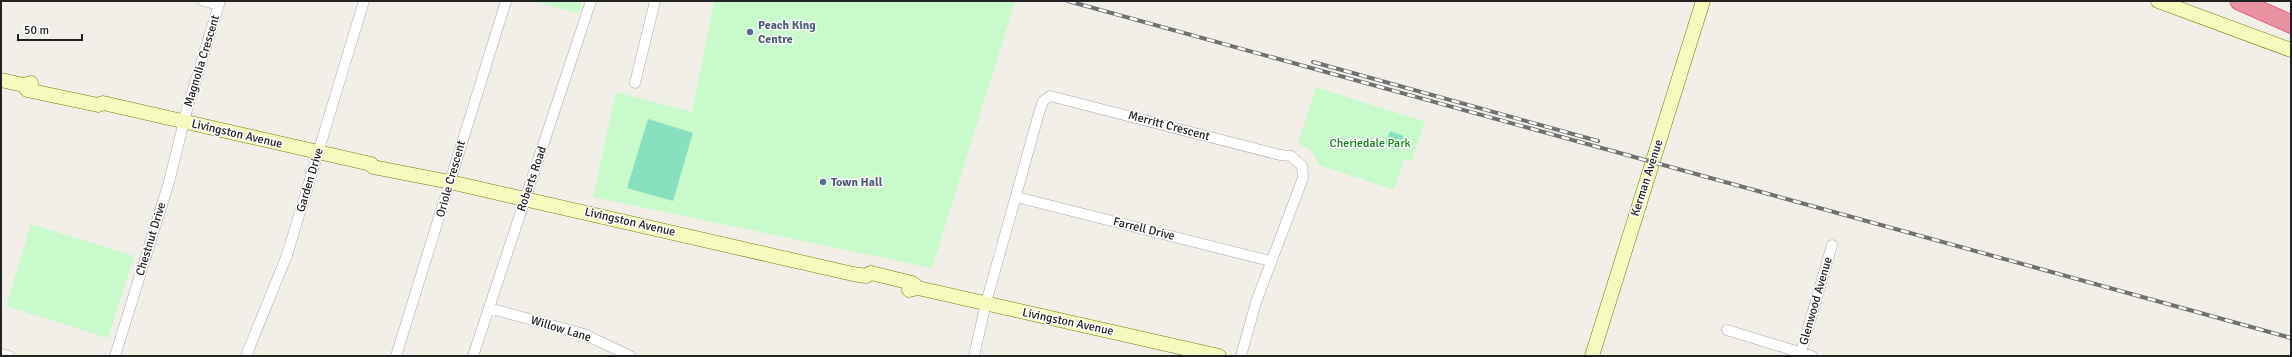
<svg xmlns="http://www.w3.org/2000/svg" width="2292" height="357" viewBox="0 0 2292 357" font-family="Signika,sans-serif">
<style>
.park{fill:#c8facc}
.pitch{fill:#88e0be}
.lines{fill:none;stroke-linecap:round;stroke-linejoin:round}
.street-casing{stroke:#a9a9a9;stroke-width:11}
.secondary-casing{stroke:#707d05;stroke-width:15}
.highway-casing{stroke:#dc2a67;stroke-width:19}
.street{stroke:#fff;stroke-width:10}
.secondary{stroke:#f7fabf;stroke-width:14}
.highway{stroke:#e892a2;stroke-width:18}
.rail-casing{stroke:#707070;stroke-width:4}
.rail{stroke:#fff;stroke-width:2.5;stroke-dasharray:8;stroke-linecap:butt}
.service-dot{fill:#5c6f8a;stroke:#fff;stroke-width:1.5}
.labels{text-anchor:middle;dominant-baseline:central;stroke-width:3;stroke-linejoin:round;paint-order:stroke}
.service-label{font-size:12px;font-weight:bold;fill:#4e5e75;stroke:#fff;text-anchor:start}
.street-label{font-size:12px;fill:#222;stroke:#fff}
.park-label{font-size:12px;fill:#0c8416;stroke:#fff}
</style>
<rect width="100%" height="100%" fill="#f2efe9"/>
<path class="park" d="M533,1H582L579,14Z
M714,1L1015,2L932,268L593,197L616,92L692,112Z
M1316,87L1425,122L1412,161L1404,159L1394,190L1318,165C1315,153 1310,148 1298,144Z
M31,224L134,256L108,338L6,306Z"/>
<path class="pitch" d="M648,119L693,133L673,201L627,188Z
M1390,131L1404,136L1399,150L1385,144Z"/>
<g class="lines">
<g class="street-casing">
<path id="street" d="M203,1L219,5
M635,83L655,1
M1017,197L1270,261
M489,308L584,334L630,356
M1727,330L1812,356
M1,354L9,356
M115,356L169,182L187,109L220,1
M246,356L287,255L364,1
M396,356L506,1
M473,356L591,1
M974,356L986,303L1039,113L1043,101L1050,96L1280,155L1291,156L1302,166L1303,178L1256,302L1241,356
M1800,356L1832,245"/>
</g>
<g class="secondary-casing">
<path id="secondary" d="M2158,1L2291,50
M1,80L24,85L31,83
M24,85L27,90L98,105L103,103L371,164L373,167L450,182L853,274L866,276L871,273L912,283L918,288
M909,290L918,288L1219,356
M1592,356L1703,1"/>
</g>
<g class="highway-casing">
<path id="highway" d="M2239,1L2291,24"/>
</g>
<use href="#street" class="street"/>
<use href="#secondary" class="secondary"/>
<use href="#highway" class="highway"/>
<g class="rail-casing">
<path id="rail" d="M1068,1L2291,338
M1313,62L1598,141"/>
</g>
<use href="#rail" class="rail"/>
</g>
<g class="service-dot">
<circle cx="750" cy="32" r="4"/>
<circle cx="823" cy="182" r="4"/>
</g>
<g class="labels">
<g class="service-label">
<text x="758" y="25">Peach King<tspan x="758" dy="14">Centre</tspan></text>
<text x="831" y="182">Town Hall</text>
</g>
<g class="street-label">
<text transform="translate(202 61) rotate(-73)">Magnolia Crescent</text>
<text transform="translate(1169 126) rotate(15)">Merritt Crescent</text>
<text transform="translate(237 134) rotate(13)">Livingston Avenue</text>
<text transform="translate(1647 178) rotate(-72)">Kerman Avenue</text>
<text transform="translate(451 179) rotate(-74)">Oriole Crescent</text>
<text transform="translate(532 179) rotate(-71)">Roberts Road</text>
<text transform="translate(310 180) rotate(-73)">Garden Drive</text>
<text transform="translate(630 222) rotate(13)">Livingston Avenue</text>
<text transform="translate(1144 229) rotate(14)">Farrell Drive</text>
<text transform="translate(151 239) rotate(-73)">Chestnut Drive</text>
<text transform="translate(1816 301) rotate(-74)">Glenwood Avenue</text>
<text transform="translate(1068 322) rotate(12)">Livingston Avenue</text>
<text transform="translate(561 329) rotate(17)">Willow Lane</text>
</g>
<g class="park-label">
<text x="1370" y="143">Cheriedale Park</text>
</g>
</g>
<rect width="2292" height="357" fill="none" stroke="#222222" stroke-width="4"/>
<path d="M18 34v6h64v-6" fill="none" stroke="#222222" stroke-width="2"/>
<text x="24" y="34" font-size="12" fill="#222222" stroke="#ffffff" stroke-width="3" paint-order="stroke">50 m</text>
</svg>
